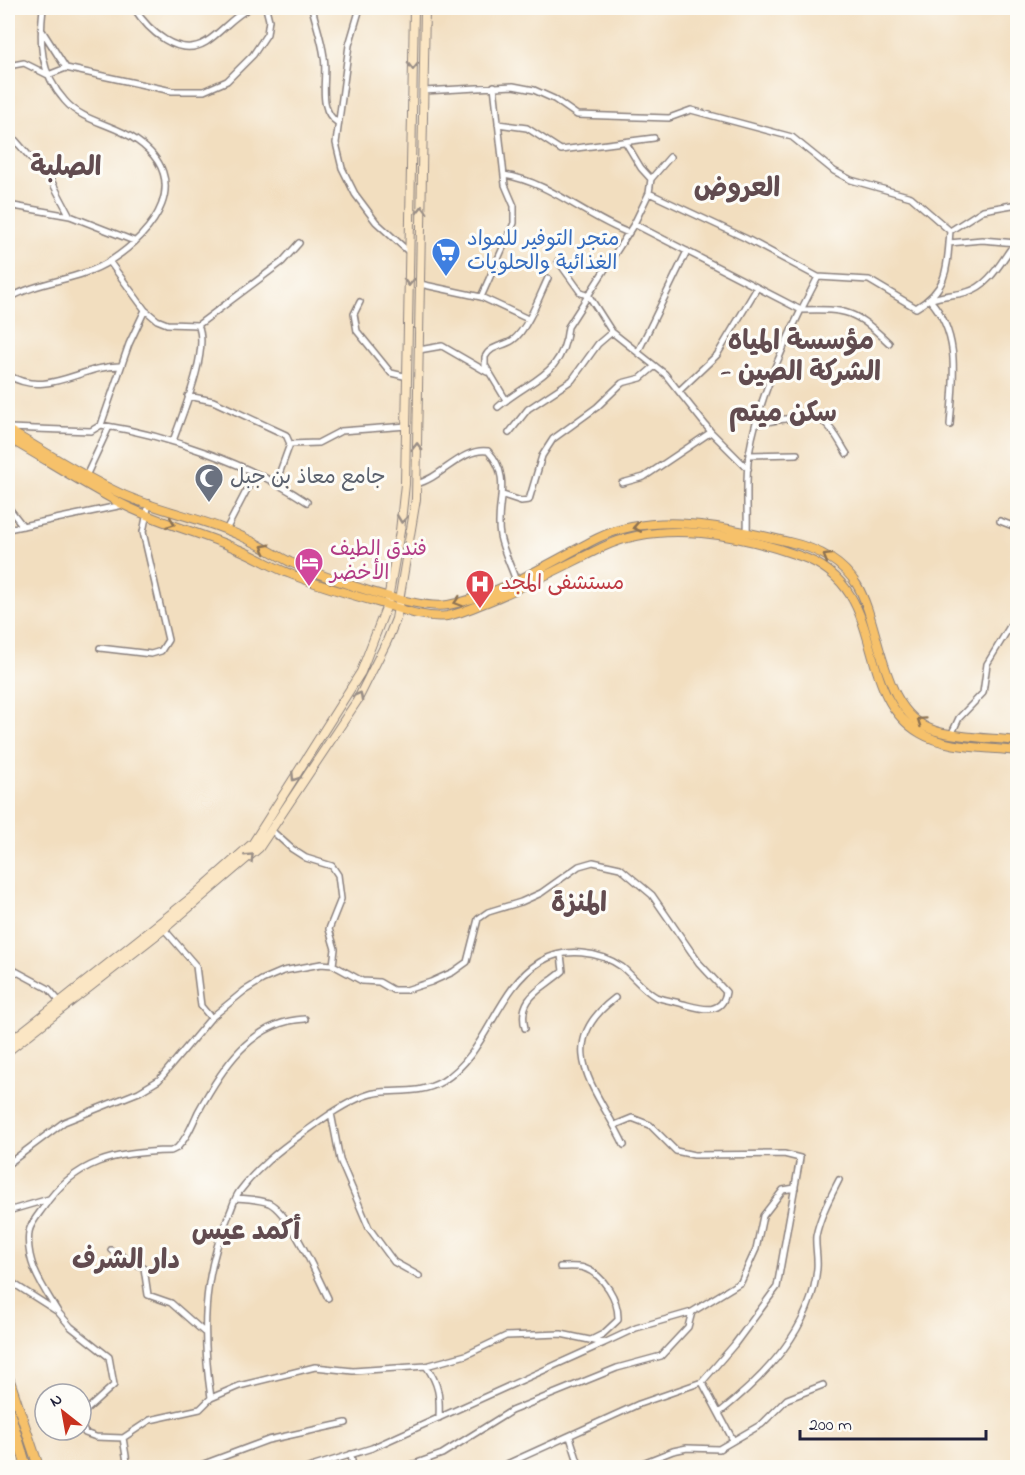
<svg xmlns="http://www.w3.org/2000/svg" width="1025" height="1475" viewBox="0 0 1025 1475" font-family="'Indie Flower','Playpen Sans Arabic',sans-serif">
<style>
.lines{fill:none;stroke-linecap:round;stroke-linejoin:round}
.minor-casing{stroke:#8a807d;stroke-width:8}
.secondary-casing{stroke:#8a807d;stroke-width:10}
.primary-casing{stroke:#8a807d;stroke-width:10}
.trunk-casing{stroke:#8a807d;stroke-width:11}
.minor{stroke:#fff;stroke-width:5}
.secondary{stroke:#fbe6c4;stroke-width:8}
.primary{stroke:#f6c16b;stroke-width:8}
.trunk{stroke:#f6c16b;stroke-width:9}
.oneway{stroke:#998e86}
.oneway2{stroke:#8c7253}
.labels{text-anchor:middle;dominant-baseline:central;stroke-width:6;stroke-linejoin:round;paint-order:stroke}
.shop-label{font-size:21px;fill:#366cbe;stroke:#fdfcf7;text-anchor:start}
.worship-label{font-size:21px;fill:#5b616d;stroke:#fdfcf7;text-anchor:start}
.hotel-label{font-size:21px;fill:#b23c85;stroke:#fdfcf7;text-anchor:start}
.health-label{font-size:21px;fill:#be3a42;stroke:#fdfcf7;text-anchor:start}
.district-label{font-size:27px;font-weight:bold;fill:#624c50;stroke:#fdfcf7}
</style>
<rect width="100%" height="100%" fill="#fdfcf7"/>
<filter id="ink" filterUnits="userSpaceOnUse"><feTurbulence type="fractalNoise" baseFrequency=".0167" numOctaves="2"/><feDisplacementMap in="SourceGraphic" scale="12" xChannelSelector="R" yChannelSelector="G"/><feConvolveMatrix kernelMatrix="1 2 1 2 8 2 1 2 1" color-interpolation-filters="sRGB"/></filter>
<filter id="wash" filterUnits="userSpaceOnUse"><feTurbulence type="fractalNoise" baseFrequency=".008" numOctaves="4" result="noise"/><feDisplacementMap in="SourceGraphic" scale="24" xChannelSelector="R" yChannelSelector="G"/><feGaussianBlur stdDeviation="1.35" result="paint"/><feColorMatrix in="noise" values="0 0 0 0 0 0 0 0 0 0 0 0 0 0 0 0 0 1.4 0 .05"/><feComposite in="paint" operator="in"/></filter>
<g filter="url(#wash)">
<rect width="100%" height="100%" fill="#f2debf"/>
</g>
<g filter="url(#ink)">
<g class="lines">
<g class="minor-casing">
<path id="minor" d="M134,8C148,30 178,59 206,42C222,32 233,16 250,8
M312,8C316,24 322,41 324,57C328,78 316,109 338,123
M360,8L349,45L336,143L342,168L355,194L376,222L410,253
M41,29L66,68
M8,66L24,63L48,75L66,68L172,91H204L227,81L253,55L267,34L269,20L266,8
M424,91L513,86L534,90L554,99L577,115L669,118L691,110L792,137L834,171L851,180L911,197L950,231C947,266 949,289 916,308L869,280L818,277L745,238L649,193
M498,124L527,128L561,150L654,138
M8,132L52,182L70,216
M626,143L641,168L651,179
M1017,169L1018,168
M504,175C550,182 586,217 629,233
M8,205L70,216L134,241
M634,224L801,310L818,277
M950,231L983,210L1018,204
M949,243L982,240L1016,243
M109,261L145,310L157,320L167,324L198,325L282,262L299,243
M558,261L581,293L589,296L612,332L665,374L711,432L748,469
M420,284L481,297L528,319
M481,297L514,223V206L505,185L494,86
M8,299C39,280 79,281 110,261C155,232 194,180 136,140C114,124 83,122 65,101C40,73 39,43 43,8
M360,302L354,314L357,331L391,373L408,377
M419,350L442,346L487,372
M638,352L687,251
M8,375C47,399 81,365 121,366
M679,391L717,355L757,288
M188,396L213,401L286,435L290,444L278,477L274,480
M506,400L485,365V357C491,345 503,347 513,340C527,330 540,295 548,278
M498,407C532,378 563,376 568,327L634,224L649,193L651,179L670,157
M756,424C774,421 810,412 825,423C835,431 841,445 847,454
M101,425L129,344L145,310
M950,425C953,381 962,336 930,300C943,294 954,296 967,292C990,286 1001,261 1015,243
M8,428L91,431L101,425C167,435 252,465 307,502
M509,433L528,409L572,380L598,344L612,332
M173,441C182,415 210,350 198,325
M290,444L318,443L341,431L407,426
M749,455L797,454
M87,474L109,427
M622,483L644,477L711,432
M416,484C442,478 462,447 488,451C514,479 494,505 500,536C503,551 511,566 516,581
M503,495L521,501L529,500L542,456L553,439L597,407L622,383L641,378L655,366
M8,507L23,526
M1000,521L1018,528
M8,529L123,505
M226,530L255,474
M747,534C748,508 745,480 749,454C757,405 779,355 801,310C848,309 854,310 889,343
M100,648L151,654L161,651L168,640L143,532L149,503
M952,733L959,718L983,693L987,664L1018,613
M271,830L292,849L306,858L332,866L338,875L341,899L329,929L335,949L333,965
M164,929L196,966L201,1006L211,1018
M8,967L49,989L60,1002
M615,998C550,1047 599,1091 624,1145
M525,1028C517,996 543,989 563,971L561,955
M331,1113L340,1160L369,1228L394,1262L419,1276
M8,1164L64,1122L139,1092L159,1080L211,1018L244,991L262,980L283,971L321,964L333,965L362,981L379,982L393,990H406L431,982L453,972L467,962L478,919L488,912L521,902L541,893L579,866L593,862L620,868L652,895L699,963L726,992C722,1017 699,1008 683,1004C674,1001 664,1000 656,997C643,990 633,976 622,967C599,951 564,947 540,962C496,989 488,1053 443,1081C414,1098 390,1086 364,1096C341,1105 322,1120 302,1134C278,1151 257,1168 239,1192C234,1199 232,1209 228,1217C202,1276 202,1336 211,1398
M236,1198C246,1199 259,1199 269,1203C290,1213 317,1276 328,1298
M8,1211L49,1199
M111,1250L144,1268L148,1295L171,1303L204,1332
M560,1267C567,1267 577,1266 584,1268C604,1275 619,1300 618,1320L603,1334L591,1340
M8,1280L58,1312L71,1327L109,1357L114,1385L81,1415
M58,1312C43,1287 25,1263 29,1232C30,1224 38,1215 43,1208C75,1160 116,1152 171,1151L177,1148C187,1138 192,1125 198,1112C221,1070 251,1021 305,1019
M426,1366C439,1384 440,1396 439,1418
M702,1382L733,1440
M719,1413C764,1377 812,1329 817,1268C818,1257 815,1246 816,1236C820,1216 830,1198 839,1180
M81,1424L85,1433L96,1437L123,1438L150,1420L200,1409L211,1398L239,1386L315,1367L353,1371L426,1366L466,1355L506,1336L561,1334L604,1343L636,1328L692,1312L741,1282L756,1249L763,1216L783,1190L795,1188
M570,1437L580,1468
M123,1438L128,1468
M351,1454L353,1468
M193,1468L268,1440L346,1423
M308,1468L372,1448L604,1343
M403,1468L442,1454L511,1411L617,1368L661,1356L688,1327L692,1312
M498,1468L639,1404L702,1382L734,1345L777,1287L800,1158L784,1154L694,1155L676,1151L650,1125L632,1118L615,1125
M630,1468L673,1451L687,1448L719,1449L762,1424L787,1399L823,1385"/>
</g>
<g class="secondary-casing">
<path id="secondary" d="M8,1043L191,898L253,843L361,672L387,605L400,531L405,484L414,8
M8,1051L164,929L259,848L357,701L387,641L396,619L416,499L425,8"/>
</g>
<g class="primary-casing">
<path id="primary" d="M8,430C46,452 85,478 126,496C164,512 206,519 243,537C259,544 274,554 290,562C321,576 417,611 448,605C499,596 552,561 598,538C657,510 730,528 789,542C816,548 842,561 857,585C882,627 880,714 936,731C961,738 991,738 1018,741
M8,438C45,459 82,483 120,503C156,522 198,532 235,548C254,555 270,566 288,573C319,586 352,595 384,604C403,610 427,619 447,616C463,613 477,606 492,600C530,584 566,565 603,547C662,519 741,535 800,556C891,587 851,692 920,733C946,749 987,747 1018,751"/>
</g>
<g class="trunk-casing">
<path id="trunk" d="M8,1376L39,1468
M8,1407L27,1468"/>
</g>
<use href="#minor" class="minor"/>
<use href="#secondary" class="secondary"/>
<use href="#primary" class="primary"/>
<use href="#trunk" class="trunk"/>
</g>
<defs><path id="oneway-chevron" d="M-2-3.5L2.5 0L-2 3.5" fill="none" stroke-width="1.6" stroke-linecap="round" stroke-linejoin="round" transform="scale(1.5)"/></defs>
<g class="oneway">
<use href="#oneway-chevron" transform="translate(413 66) rotate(91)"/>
<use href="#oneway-chevron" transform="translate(422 210) rotate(-89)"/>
<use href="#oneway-chevron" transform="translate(409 282) rotate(91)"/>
<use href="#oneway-chevron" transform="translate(417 447) rotate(-89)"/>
<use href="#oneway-chevron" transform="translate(402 519) rotate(98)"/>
<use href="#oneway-chevron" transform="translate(359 696) rotate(-62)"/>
<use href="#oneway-chevron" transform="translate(295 777) rotate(123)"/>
<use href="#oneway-chevron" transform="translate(250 857) rotate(-44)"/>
</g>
<g class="oneway2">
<use href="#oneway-chevron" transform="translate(171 523) rotate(21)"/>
<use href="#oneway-chevron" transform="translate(637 527) rotate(170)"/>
<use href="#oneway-chevron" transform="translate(265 548) rotate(-152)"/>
<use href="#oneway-chevron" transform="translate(827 557) rotate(-149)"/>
<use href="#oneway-chevron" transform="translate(458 602) rotate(163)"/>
<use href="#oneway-chevron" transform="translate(921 721) rotate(-145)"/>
</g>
</g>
<defs>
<g id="supermarket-pin" transform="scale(1.5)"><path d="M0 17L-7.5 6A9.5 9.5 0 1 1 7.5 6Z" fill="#3f7fe0" stroke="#fdfcf7"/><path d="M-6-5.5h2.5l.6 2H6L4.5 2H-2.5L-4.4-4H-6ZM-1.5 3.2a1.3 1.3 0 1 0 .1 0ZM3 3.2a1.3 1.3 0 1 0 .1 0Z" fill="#fff"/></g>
<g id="mosque-pin" transform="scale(1.5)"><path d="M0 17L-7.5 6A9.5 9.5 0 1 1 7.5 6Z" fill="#6b7280" stroke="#fdfcf7"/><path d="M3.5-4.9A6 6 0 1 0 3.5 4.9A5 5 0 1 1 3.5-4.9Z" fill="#fff"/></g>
<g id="hotel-pin" transform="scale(1.5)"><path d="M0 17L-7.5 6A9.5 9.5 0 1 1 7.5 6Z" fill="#d1479c" stroke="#fdfcf7"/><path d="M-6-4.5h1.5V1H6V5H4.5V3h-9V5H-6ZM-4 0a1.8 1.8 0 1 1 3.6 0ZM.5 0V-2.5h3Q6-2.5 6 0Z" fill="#fff"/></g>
<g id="hospital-pin" transform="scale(1.5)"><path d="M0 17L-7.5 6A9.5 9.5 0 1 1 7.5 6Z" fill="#e0444e" stroke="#fdfcf7"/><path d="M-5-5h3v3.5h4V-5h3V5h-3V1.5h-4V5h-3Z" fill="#fff"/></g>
</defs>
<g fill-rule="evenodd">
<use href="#supermarket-pin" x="446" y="252"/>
<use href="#mosque-pin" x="209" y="478"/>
<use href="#hotel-pin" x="309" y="562"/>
<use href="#hospital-pin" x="480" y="584"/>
</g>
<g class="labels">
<g class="shop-label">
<text x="467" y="240">متجر التوفير للمواد<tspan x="467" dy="24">الغذائية والحلويات</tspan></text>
</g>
<g class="worship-label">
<text x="230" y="478">جامع معاذ بن جبل</text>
</g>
<g class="hotel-label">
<text x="330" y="550">فندق الطيف<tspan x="330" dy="24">الأخضر</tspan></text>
</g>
<g class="health-label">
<text x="501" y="584">مستشفى المجد</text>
</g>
<g class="district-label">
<text x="66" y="168">الصلبة</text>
<text x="737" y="189">العروض</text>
<text x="801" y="342">مؤسسة المياه<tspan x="801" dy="31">- الشركة الصين</tspan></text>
<text x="783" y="414">سكن ميتم</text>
<text x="579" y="904">المنزة</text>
<text x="246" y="1232">أكمد عيس</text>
<text x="126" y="1261">دار الشرف</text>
</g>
</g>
<rect width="1025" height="1475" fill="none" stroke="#fdfcf7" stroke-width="30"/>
<g transform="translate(63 1412) rotate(329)"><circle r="28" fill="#fdfcf7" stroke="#a5a5ac" stroke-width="1.5"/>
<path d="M0-4.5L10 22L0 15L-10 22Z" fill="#c8321e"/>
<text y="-9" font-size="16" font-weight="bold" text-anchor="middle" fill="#22223b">N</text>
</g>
<path d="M800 1430v9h186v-9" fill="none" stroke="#22223b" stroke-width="3"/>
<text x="809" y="1430" font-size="18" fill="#22223b" stroke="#fdfcf7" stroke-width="4.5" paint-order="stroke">200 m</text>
</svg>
